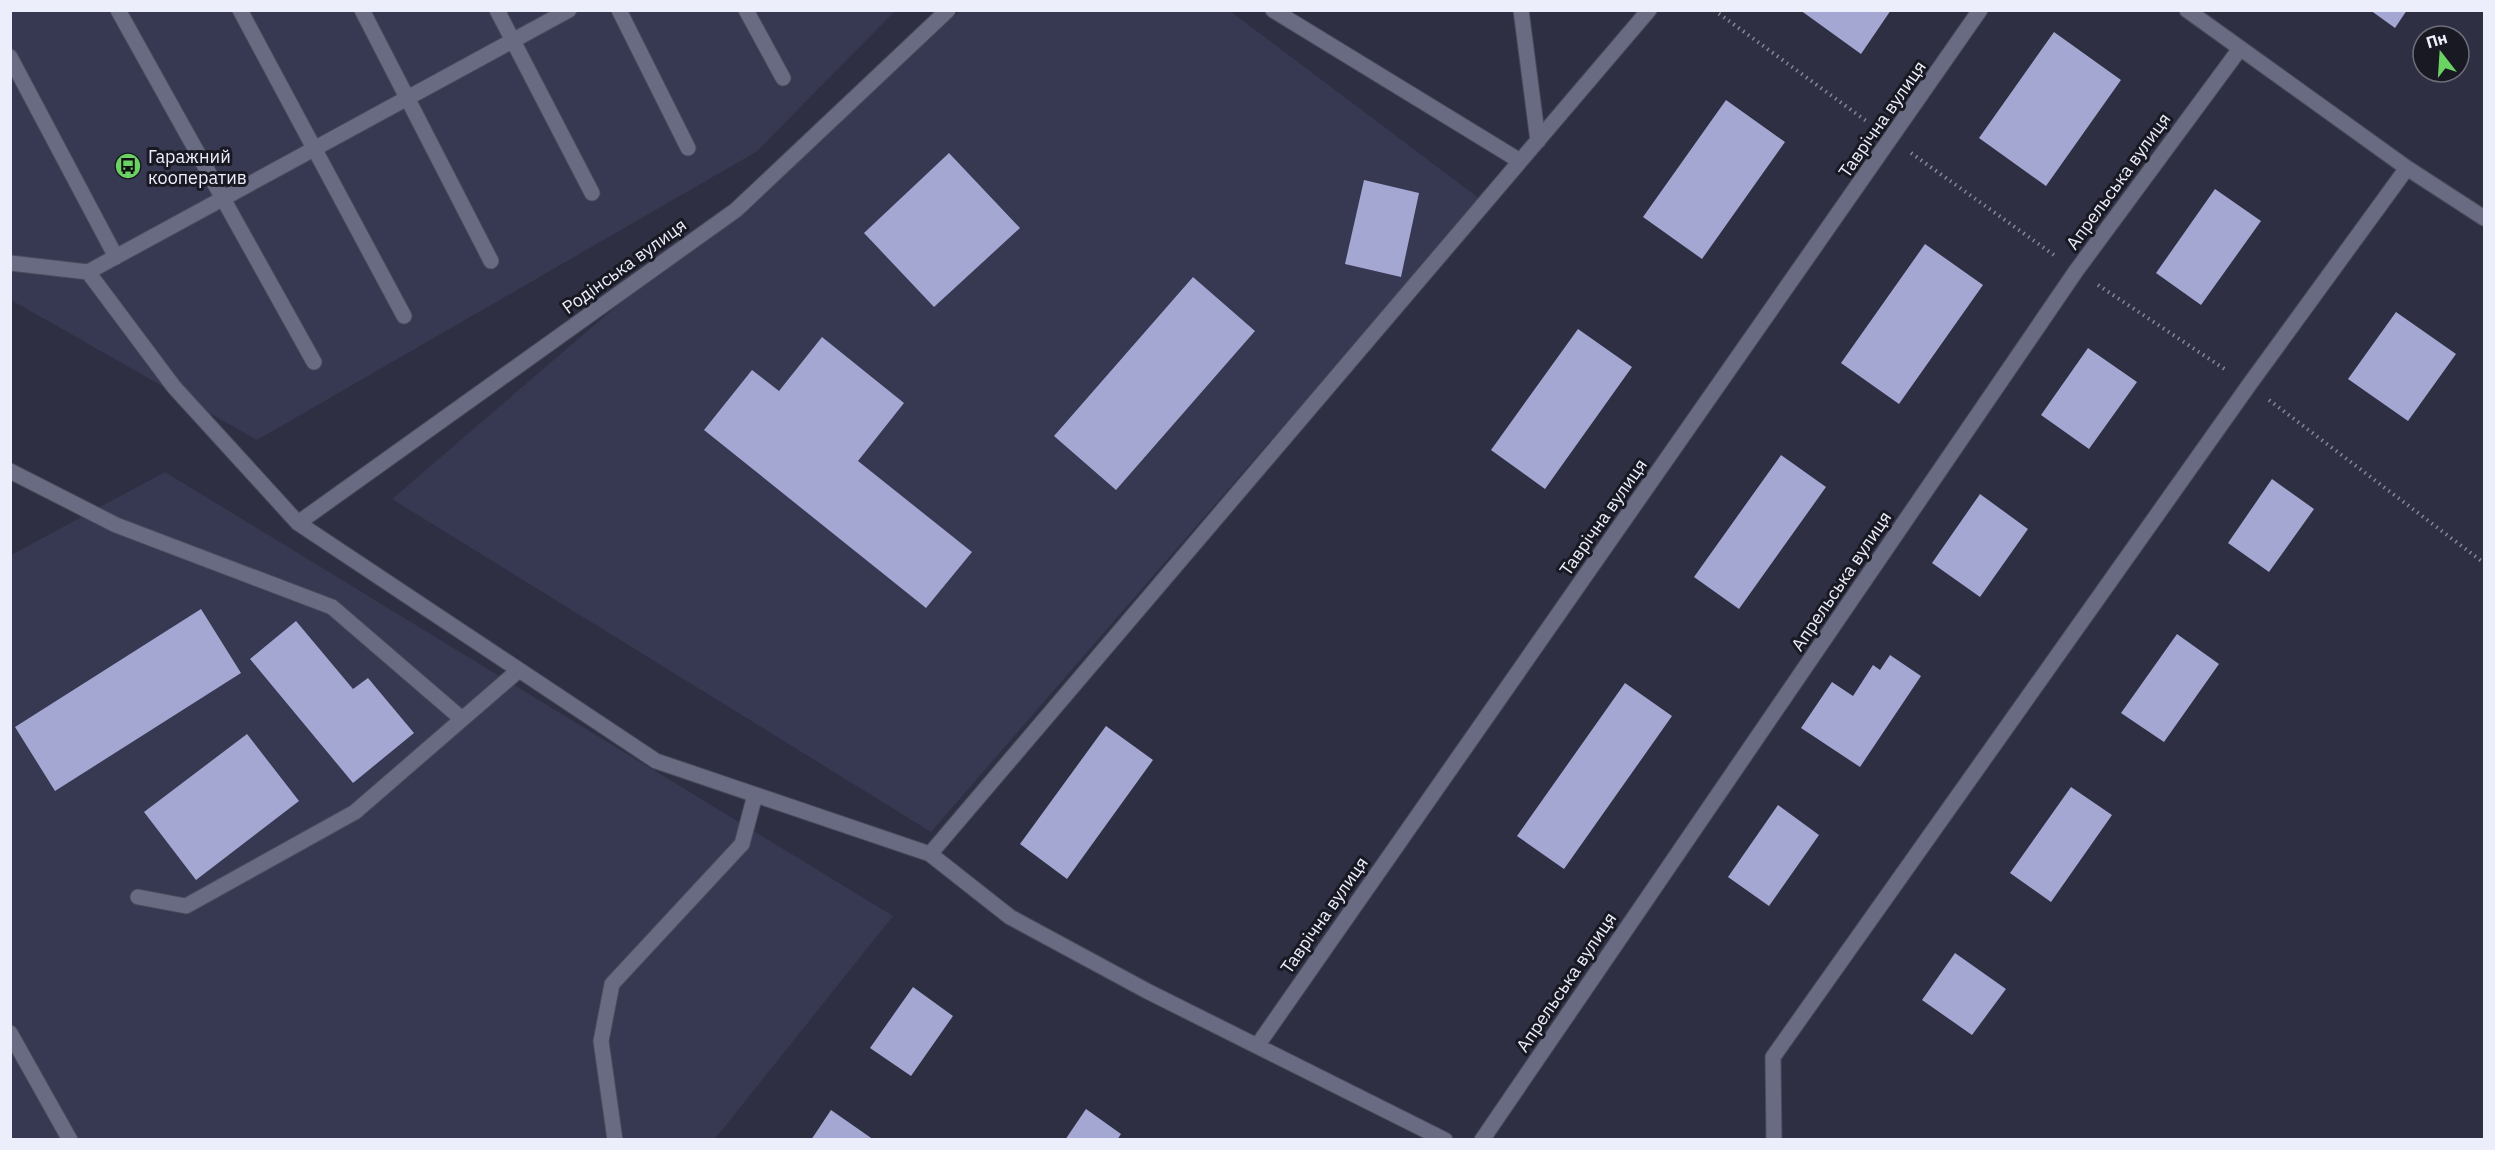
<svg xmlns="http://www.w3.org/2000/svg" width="2495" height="1150" viewBox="0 0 2495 1150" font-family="'IBM Plex Sans',sans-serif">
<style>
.built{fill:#373851}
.building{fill:#a3a7d2}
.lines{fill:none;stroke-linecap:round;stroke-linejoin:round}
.minor-casing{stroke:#494b5b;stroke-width:17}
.path{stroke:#868798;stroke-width:4;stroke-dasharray:1.5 4.5;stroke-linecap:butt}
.minor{stroke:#696b82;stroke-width:15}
.labels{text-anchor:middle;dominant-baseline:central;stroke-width:6;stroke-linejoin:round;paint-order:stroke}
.street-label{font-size:18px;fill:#eceefb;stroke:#181922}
.poi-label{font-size:18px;fill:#eceefb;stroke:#181922;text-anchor:start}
</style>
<rect width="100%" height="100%" fill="#2e2f43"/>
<path class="built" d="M11,11H895L756,152L257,440L11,300Z
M960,11H1230L1480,199L931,832L392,499Z
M165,472L893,916L715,1139L11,1140V555Z"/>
<path class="building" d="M1800,10H1891L1861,54Z
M2370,10H2407L2395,28Z
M2054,32L2121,80L2046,186L1979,138Z
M1726,100L1785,142L1702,259L1643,217Z
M949,153L1020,228L934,307L864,233Z
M1364,180L1419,193L1401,277L1345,264Z
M2215,189L2261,221L2201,305L2156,273Z
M1925,244L1983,285L1899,404L1841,363Z
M1193,277L1255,331L1116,490L1054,436Z
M2396,312L2456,354L2408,421L2348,379Z
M1578,329L1632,367L1545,489L1491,450Z
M822,337L904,403L858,461L972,552L926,608L704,430L752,370L779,391Z
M2088,348L2137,382L2089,449L2041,415Z
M1781,455L1826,487L1739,609L1694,577Z
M2272,479L2314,509L2269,572L2228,543Z
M1980,494L2028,529L1980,597L1932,563Z
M201,609L241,673L55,791L15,727Z
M296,621L353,689L368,678L414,733L353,783L250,659Z
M2177,634L2219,664L2164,742L2121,713Z
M1890,655L1921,676L1860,767L1801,728L1832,682L1853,696L1873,665L1880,670Z
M1625,683L1672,716L1564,869L1517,836Z
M1106,726L1153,760L1067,879L1020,844Z
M247,734L299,801L196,880L144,812Z
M2071,787L2112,815L2051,902L2010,873Z
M1778,805L1819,835L1769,906L1728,877Z
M1955,953L2006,989L1972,1035L1922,1000Z
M913,987L953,1016L911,1076L870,1048Z
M1086,1109L1121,1134L1117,1140H1065Z
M831,1110L874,1140H811Z"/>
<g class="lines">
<g class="minor-casing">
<path id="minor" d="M118,10L314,362
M240,10L404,316
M362,10L491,261
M497,10L592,193
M619,10L688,148
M746,10L783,78
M1273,10L1520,161
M1521,10L1538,141
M2187,10L2407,168L2484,218
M10,57L116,257
M10,263L88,272L174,387L298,523L656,761L930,854L1010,917L1147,991L1445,1140
M88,272L569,10
M10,471L116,525L332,607L462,719
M298,523L736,210L948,10
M930,854L1649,10
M138,897L186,906L355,812L519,670
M10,1033L70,1140
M1257,1046L1980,10
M615,1140L601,1041L612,984L742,844L755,795
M1482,1140L2076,271L2239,50
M1774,1140L1773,1057L2249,385L2407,168"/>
</g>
<path class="path" d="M1714,10L1869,123
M1911,153L2054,255
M2098,285L2226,370
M2269,400L2484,563"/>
<use href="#minor" class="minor"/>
</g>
<defs>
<g id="bus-disc" transform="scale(1.35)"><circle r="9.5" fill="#6bd363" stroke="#181922"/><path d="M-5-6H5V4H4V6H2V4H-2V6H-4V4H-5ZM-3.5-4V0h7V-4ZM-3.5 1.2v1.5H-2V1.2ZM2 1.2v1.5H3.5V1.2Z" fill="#111"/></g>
</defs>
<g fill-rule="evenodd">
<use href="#bus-disc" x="128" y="166"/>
</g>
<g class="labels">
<g class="street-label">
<text transform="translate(1882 119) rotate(-55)">Таврічна вулиця</text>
<text transform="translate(2118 181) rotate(-54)">Апрельська вулиця</text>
<text transform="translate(624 266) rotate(-36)">Родінська вулиця</text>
<text transform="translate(1603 517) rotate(-55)">Таврічна вулиця</text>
<text transform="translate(1841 581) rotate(-56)">Апрельська вулиця</text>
<text transform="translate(1324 915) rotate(-55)">Таврічна вулиця</text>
<text transform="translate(1566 982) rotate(-56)">Апрельська вулиця</text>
</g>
<g class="poi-label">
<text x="148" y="156">Гаражний<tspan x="148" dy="21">кооператив</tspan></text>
</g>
</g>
<rect width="2495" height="1150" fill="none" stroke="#eceefb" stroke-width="24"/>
<g transform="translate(2441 54) rotate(343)"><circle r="28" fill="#181922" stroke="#6d6e79" stroke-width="1.5"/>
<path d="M0-4.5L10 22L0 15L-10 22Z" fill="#6bd363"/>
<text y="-9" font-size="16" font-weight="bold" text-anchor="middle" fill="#eceefb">Пн</text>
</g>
</svg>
